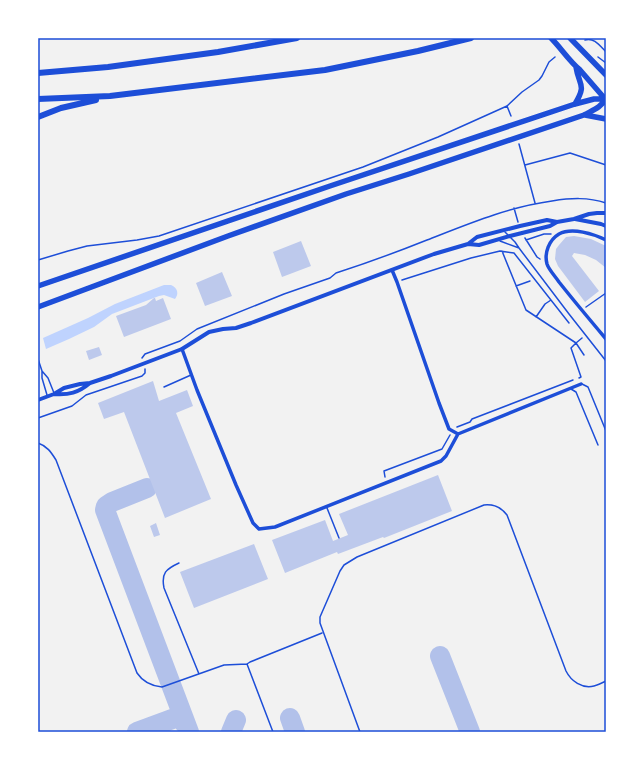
<svg xmlns="http://www.w3.org/2000/svg" width="644" height="770" viewBox="0 0 644 770" font-family="'DejaVu Sans',sans-serif">
<style>
.water{fill:#bfd3fe}
.lines{fill:none;stroke-linecap:round;stroke-linejoin:round}
.taxiway{stroke:#b2c1ea;stroke-width:20}
.building{fill:#bdc9ec}
.path{stroke:#1d4ed8;stroke-width:1.5}
.service{stroke:#1d4ed8;stroke-width:1.5}
.minor{stroke:#1d4ed8;stroke-width:3.5}
.tertiary{stroke:#1d4ed8;stroke-width:4}
.primary{stroke:#1d4ed8;stroke-width:5.5}
.motorway{stroke:#1d4ed8;stroke-width:6}
.neatline{fill:none;stroke:#1d4ed8;stroke-width:1.5}
</style>
<rect width="100%" height="100%" fill="#f2f2f2"/>
<path class="water" d="M164,285C167,285 169,285 171,285C178,288 179,294 175,299L164,295L159,296L112,314L94,327L69,339L46,349L43,338L88,318L115,304Z"/>
<g class="lines">
<path class="taxiway" d="M147,488L112,502L106,506L105,510L189,732
M440,656L470,732
M290,718L295,732
M137,732L175,718L181,719L185,724
M231,732L236,720"/>
</g>
<path class="building" d="M574,236L591,239L606,246V268L596,260L585,255L574,253L572,256L599,291L585,302L558,266L555,259L556,249L559,245L566,237Z
M301,241L311,266L282,277L273,252Z
M222,272L232,296L205,306L196,283Z
M154,298H155L156,301L163,298L171,319L124,337L116,316L146,305Z
M99,347L102,355L89,360L86,351Z
M153,381L159,401L187,390L193,406L176,413L211,499L165,518L124,412L104,419L98,403Z
M438,475L452,511L384,538L383,537L338,554L337,552L285,573L272,540L325,520L333,541L348,535L339,514Z
M156,523L160,535L154,537L150,526Z
M254,544L268,579L194,608L180,572Z"/>
<g class="lines">
<path class="path" d="M585,40C594,37 600,46 606,52
M598,57L606,63
M507,106L511,116
M519,144L535,203
M525,165L570,153L606,165
M514,208L518,222
M525,238L537,257L540,259
M526,240L544,234H551
M502,251L526,310L576,343L571,348L581,377L579,378
M38,260L68,251L87,246L137,240L159,236L363,167L438,137L507,106L522,92L539,80L542,76L549,62L555,57
M402,280L471,258L500,251L514,253L569,323
M516,286L530,281
M586,307L606,293
M536,317L545,304L551,300
M582,338L576,343L584,355
M142,358L145,354L180,341L197,329L284,294L330,278L336,273C367,263 397,252 427,240C468,224 508,207 552,201C571,198 588,197 606,203
M38,418L72,406L86,395L142,376L145,373V369
M457,427L470,422L472,419L573,380
M385,477L384,471L442,449L450,435"/>
<path class="service" d="M505,232L515,242L519,248L569,314L606,361
M500,241L519,248
M38,359L42,371L48,378L54,393
M42,371V378L47,395
M582,384L588,387L606,431
M164,387L191,375
M571,389L576,392L598,445
M38,443C47,446 51,452 56,460L137,673C143,682 151,686 162,687L224,665L247,664L250,662L322,633
M327,508L339,538
M179,563C166,569 161,573 164,588L199,674
M247,664L273,732
M360,732L320,623V617L340,571L344,565L357,557L484,505C494,504 501,507 507,515L566,671C571,681 582,689 594,686C598,685 602,683 606,681"/>
<path class="minor" d="M606,240C594,234 572,227 559,234C549,240 544,253 547,264C549,270 555,276 559,282C574,301 590,320 606,339
M392,270L397,282L439,403L449,429L458,434
M182,349L197,390L236,485L253,523L259,529L275,527L441,461L446,456L458,434L581,384"/>
<path class="tertiary" d="M575,219L601,224L606,226
M468,244L479,245L510,236L550,226L557,222
M54,394C69,395 78,393 90,383
M38,400L54,394L64,388L80,384L90,383L111,376L182,349L209,332L223,329L236,328L251,323L434,254L468,244L477,237L520,226L547,220L557,222L574,219L589,214L597,213H606"/>
<path class="primary" d="M551,38C561,48 569,61 580,70L606,100
M570,38L606,75
M575,104C587,84 579,86 576,67
M585,115L606,119
M38,286L330,186L575,104L594,99H606
M38,307L228,236L346,194L409,174L584,115C593,110 601,108 606,98"/>
<path class="motorway" d="M38,73L108,67L218,52L297,38
M38,99L110,96L325,70L418,51L471,38
M38,117L61,108L96,100"/>
</g>
<rect width="644" height="770" fill="none" stroke="#ffffff" stroke-width="78"/>
<rect x="39" y="39" width="566" height="692" class="neatline"/>
</svg>
